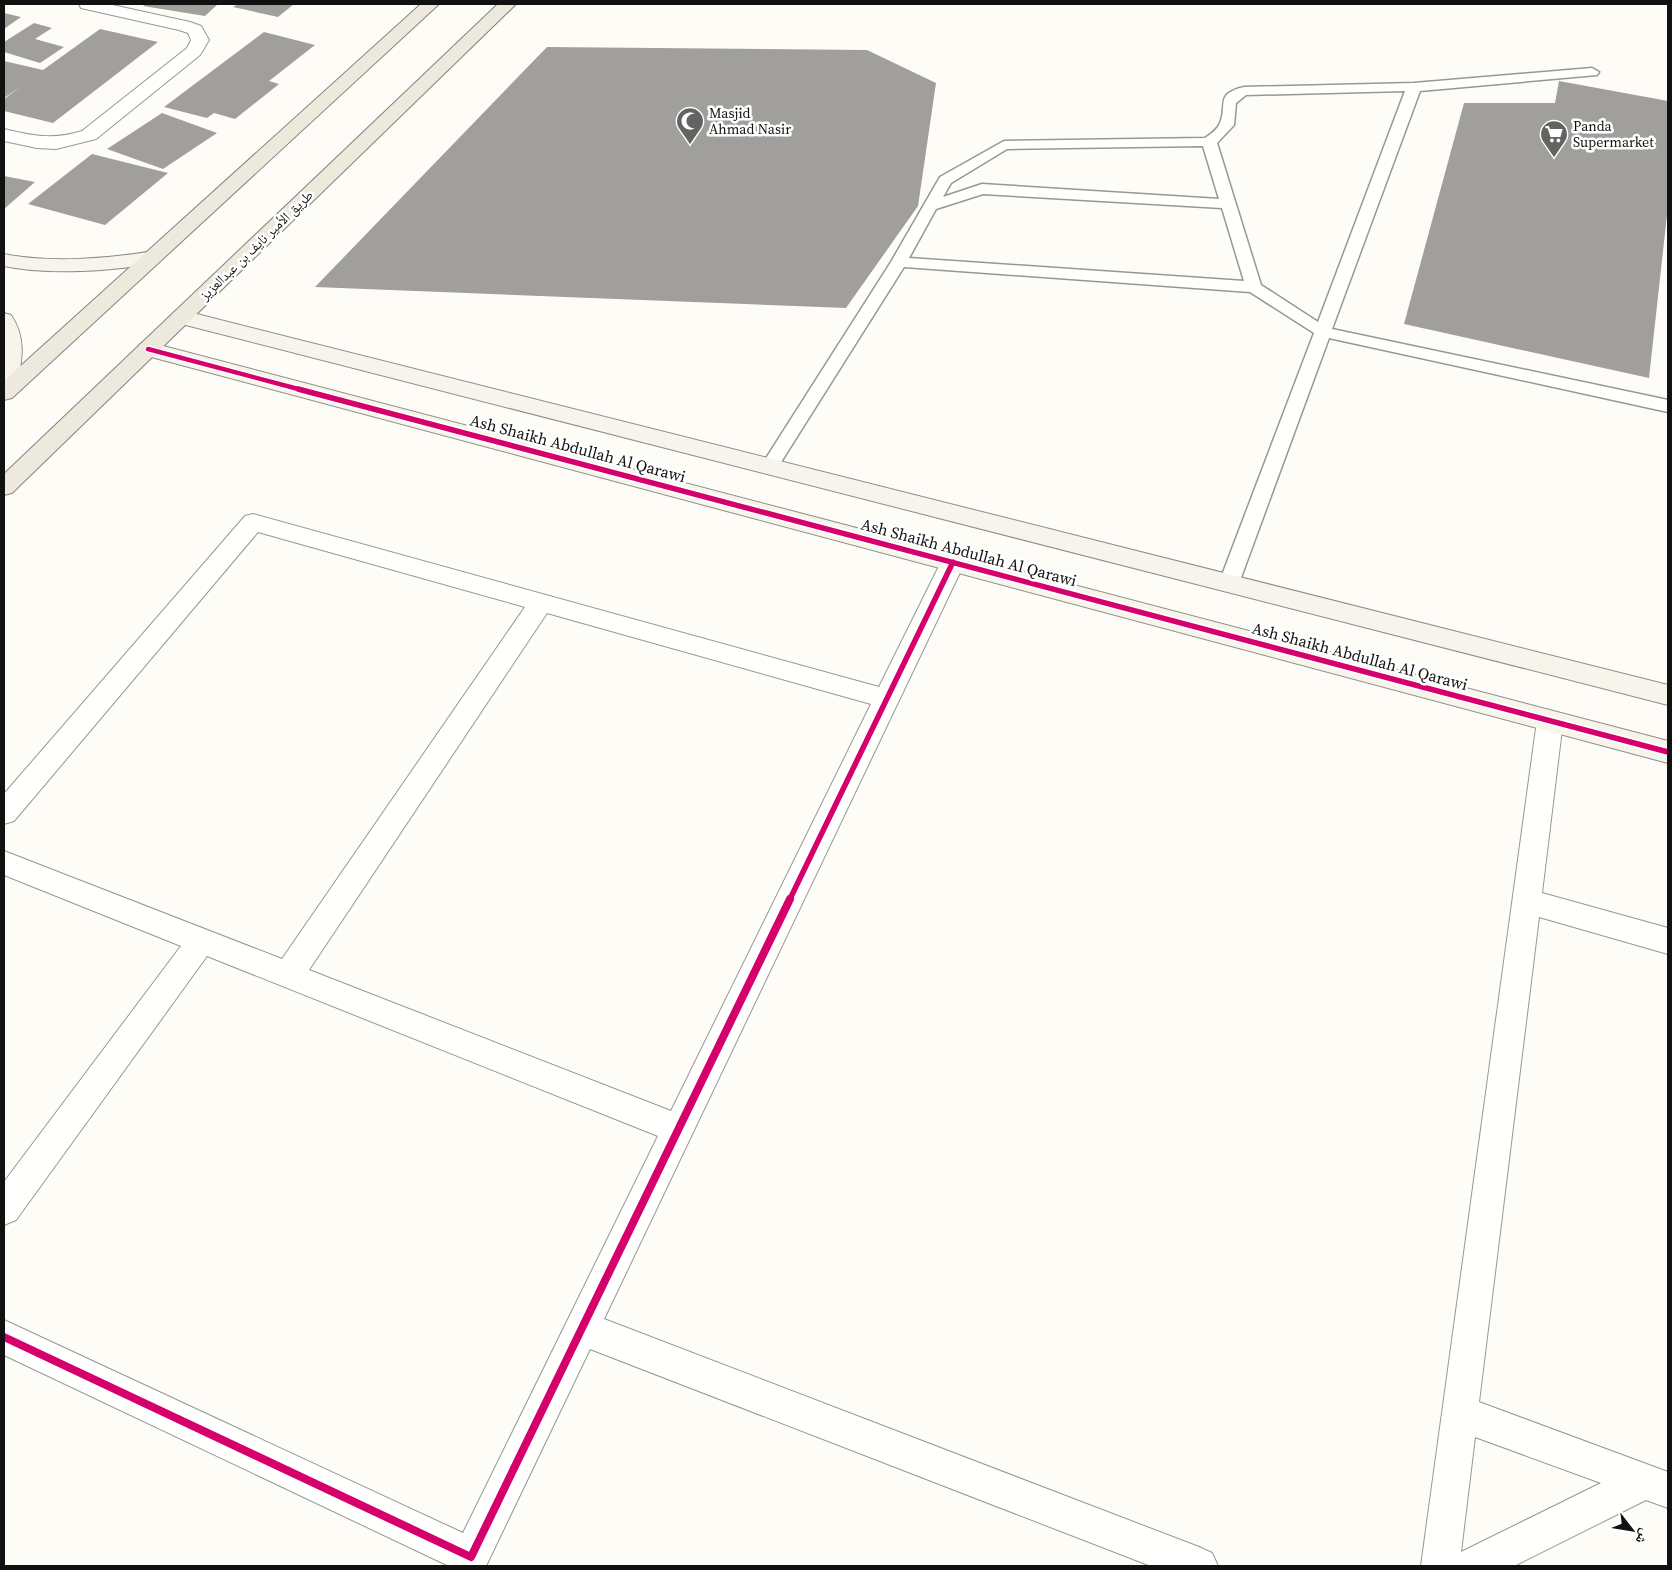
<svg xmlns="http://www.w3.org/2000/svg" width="1672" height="1570" viewBox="0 0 1672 1570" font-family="'Source Serif 4','Noto Naskh Arabic',serif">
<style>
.building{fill:#a19f9c}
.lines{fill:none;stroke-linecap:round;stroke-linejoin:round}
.lane-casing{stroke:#979795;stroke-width:3}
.street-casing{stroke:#979795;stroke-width:2}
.secondary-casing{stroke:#8e8d8b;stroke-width:2}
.primary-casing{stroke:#858482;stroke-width:2}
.lane{fill:#fffffe;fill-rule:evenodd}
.street{fill:#fffffe;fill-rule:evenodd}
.secondary{fill:#f6f4eb;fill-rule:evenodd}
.primary{fill:#ede9dc;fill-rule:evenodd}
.cycleway-far2-casing{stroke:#fff;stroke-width:7}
.cycleway-far1-casing{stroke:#fff;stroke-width:9}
.cycleway-casing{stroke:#fff;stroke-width:11}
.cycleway-far2{stroke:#d6006c;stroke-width:4.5}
.cycleway-far1{stroke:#d6006c;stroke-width:5.5}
.cycleway{stroke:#d6006c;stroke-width:8}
.labels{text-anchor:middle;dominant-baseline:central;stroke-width:5;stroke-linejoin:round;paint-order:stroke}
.far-poi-label{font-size:14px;fill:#111;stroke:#fff;text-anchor:start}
.far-street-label{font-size:14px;fill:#111;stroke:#fff}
.street-label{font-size:16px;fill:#111;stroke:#fff}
</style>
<rect width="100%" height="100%" fill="#fdfcf7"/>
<path class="building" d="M146,4H218L205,16L143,6Z
M238,4H294L278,17L233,7Z
M4,13L21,17L4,29Z
M34,23L52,28L35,39L64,47L40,63L4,52V42Z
M100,29L158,42L53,123L4,111V99L20,87L4,98V61L43,70Z
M264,32L315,45L269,81L279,84L235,119L214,113L207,118L164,107Z
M547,47L867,50L936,83L918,206L846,308L315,287Z
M1559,81L1668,101V206L1649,378L1404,324L1464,103H1555Z
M162,113L217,133L163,169L107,149Z
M92,154L168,173L105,225L28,204Z
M4,176L35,182L4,209Z"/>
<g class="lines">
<g class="lane-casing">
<path id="lane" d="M1592,68L1599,72L1597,75L1420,91L1332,329L1668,400V412L1329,338L1239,583L1236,588L1229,590L1222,588L1219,583L1314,333L1250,292L904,267L776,470L770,472L764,470L761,466L891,262L940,177L1004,141L1205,138C1211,134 1217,130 1220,123C1228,105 1214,94 1244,87L1414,83ZM1405,91L1318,322L1261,285L1217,143L1234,125L1236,103L1246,95ZM1203,146L1219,199L982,184L943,197L951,183L1007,149ZM983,194L1222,208L1244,281L909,258L936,209Z"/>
</g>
<g class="street-casing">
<path id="street" d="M79,4H108L190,22L201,26L209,40L200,55L96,139L56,149L37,148L4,141V129C32,136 55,140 82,131L187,48L191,40L188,33L179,30L81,8Z
M253,514L879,687L944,556L953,553L962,556L965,562L604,1319L1199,1547L1212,1553L1218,1566H1151L590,1349L486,1566H449L4,1355V1320L463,1533L658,1136L207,956L16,1220L4,1225V1182L181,946L4,875V851L282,959L525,607L258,532L14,821L4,824V794L245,516ZM547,613L871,704L671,1111L309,970Z
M1550,711L1559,714L1563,721L1542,893L1668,928V954L1539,917L1479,1402L1668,1472V1508L1646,1500L1514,1566H1421L1537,721L1541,714ZM1475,1437L1601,1483L1461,1552Z"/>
</g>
<g class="secondary-casing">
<path id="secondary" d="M153,251L160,253L163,257L160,261C119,272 45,275 4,266V254C47,263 109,259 153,251Z
M181,310L1668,685V705L174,322L170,317L174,312Z
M4,313L11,315C28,340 21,364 16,391L13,396L5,398Z
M148,342L1668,741V763L140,354L137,349L140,344Z"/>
</g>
<g class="primary-casing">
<path id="primary" d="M421,4H439L12,398L4,400V381Z
M498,4H516L12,493L4,495V474Z"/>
</g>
<use href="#lane" class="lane"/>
<use href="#street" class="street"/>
<use href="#secondary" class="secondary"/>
<use href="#primary" class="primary"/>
<g class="cycleway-far2-casing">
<path id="cycleway-far2" d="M148,349L302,390"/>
</g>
<g class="cycleway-far1-casing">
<path id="cycleway-far1" d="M298,389L1668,752
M789,901L953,562"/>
</g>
<g class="cycleway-casing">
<path id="cycleway" d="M4,1337L471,1557L790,899"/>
</g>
<use href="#cycleway-far2" class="cycleway-far2"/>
<use href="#cycleway-far1" class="cycleway-far1"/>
<use href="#cycleway" class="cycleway"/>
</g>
<defs>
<g id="mosque-pin" transform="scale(1.4375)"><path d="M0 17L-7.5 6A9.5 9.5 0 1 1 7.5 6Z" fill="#646362" stroke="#fff"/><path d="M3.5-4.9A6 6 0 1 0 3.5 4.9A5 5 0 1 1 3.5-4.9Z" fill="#fff"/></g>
<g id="supermarket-pin" transform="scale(1.4375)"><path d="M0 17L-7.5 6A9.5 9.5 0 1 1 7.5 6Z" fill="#646362" stroke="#fff"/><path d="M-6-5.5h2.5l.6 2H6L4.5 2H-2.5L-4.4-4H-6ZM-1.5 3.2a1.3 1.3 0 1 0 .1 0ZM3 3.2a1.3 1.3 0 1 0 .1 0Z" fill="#fff"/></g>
</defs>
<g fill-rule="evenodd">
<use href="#mosque-pin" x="690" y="121"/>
<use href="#supermarket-pin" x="1554" y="134"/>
</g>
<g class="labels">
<g class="far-poi-label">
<text x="709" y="113">Masjid<tspan x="709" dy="16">Ahmad Nasir</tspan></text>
<text x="1573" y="126">Panda<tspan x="1573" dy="16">Supermarket</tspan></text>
</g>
<g class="far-street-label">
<text transform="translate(256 245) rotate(-44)">طريق الأمير نايف بن عبدالعزيز</text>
</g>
<g class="street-label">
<text transform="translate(578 448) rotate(15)">Ash Shaikh Abdullah Al Qarawi</text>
<text transform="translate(969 552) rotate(15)">Ash Shaikh Abdullah Al Qarawi</text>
<text transform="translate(1360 656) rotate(15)">Ash Shaikh Abdullah Al Qarawi</text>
</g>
</g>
<rect width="1672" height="1570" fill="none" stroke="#111111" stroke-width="10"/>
<g transform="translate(1632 1530) rotate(121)" stroke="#ffffff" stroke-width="4" paint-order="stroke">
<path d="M0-4L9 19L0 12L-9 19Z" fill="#111111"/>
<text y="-8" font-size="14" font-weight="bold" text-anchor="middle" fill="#111111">ش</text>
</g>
</svg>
